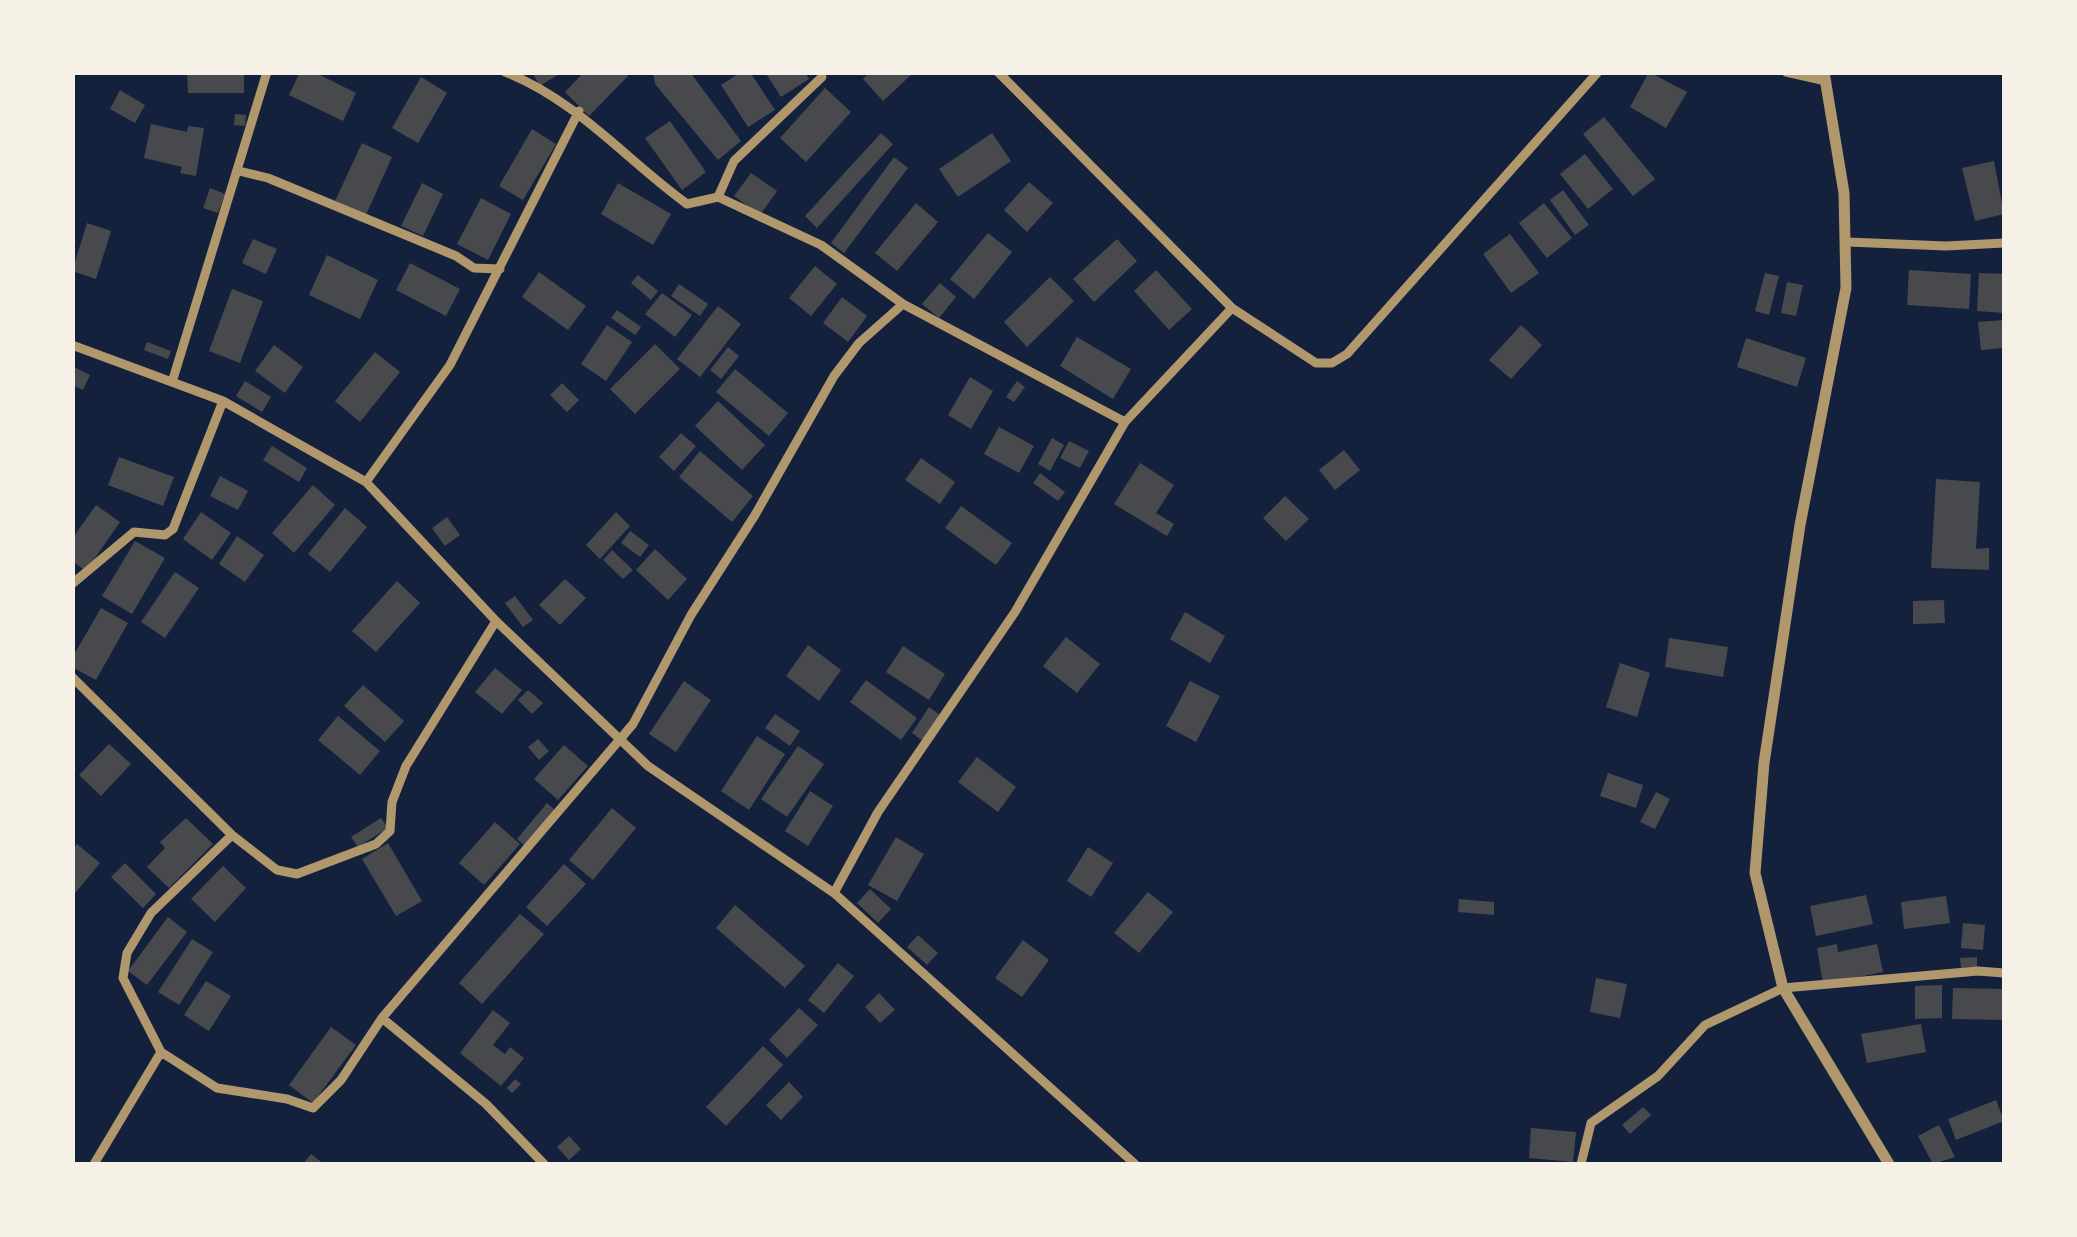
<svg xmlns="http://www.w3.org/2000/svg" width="2077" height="1237" viewBox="0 0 2077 1237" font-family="'Nunito Sans',sans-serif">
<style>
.building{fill:#48494c}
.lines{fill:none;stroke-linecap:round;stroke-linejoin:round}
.minor{stroke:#b1986c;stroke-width:9}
.tertiary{stroke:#b1986c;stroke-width:11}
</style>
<rect width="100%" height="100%" fill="#14213d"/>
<path class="building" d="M187,72H244V93H188Z
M300,72H314L356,93L343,121L289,95Z
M532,72H562L540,86Z
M584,72H624L628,76L589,116L565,92Z
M653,72H690L741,141L718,160L655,84Z
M741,72H750L775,110L748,127L721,85Z
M765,72H805L809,79L781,97Z
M870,72H914L883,101L863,79Z
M1649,72L1687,92L1666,128L1630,107Z
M421,77L447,93L418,143L392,128Z
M825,88L851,112L806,162L780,138Z
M120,90L145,105L135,123L110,109Z
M235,114L246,115L245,126L234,125Z
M1604,117L1655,179L1633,196L1583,134Z
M670,121L706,172L682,190L645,138Z
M151,124L187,132L188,126L204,128L196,176L180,173L182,167L144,158Z
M532,129L556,144L523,200L499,186Z
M881,133L893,144L817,228L805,216Z
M992,133L1011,161L958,197L939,169Z
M362,143L392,157L366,215L335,201Z
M1585,154L1613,189L1588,209L1560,174Z
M894,157L908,168L844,253L831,243Z
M1994,161L2004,214L1975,221L1962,168Z
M751,173L777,191L760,215L734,196Z
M1029,182L1053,203L1027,232L1004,210Z
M422,183L443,194L423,236L401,226Z
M618,183L671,214L653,245L601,214Z
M210,188L225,194L218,213L203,208Z
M1563,190L1589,225L1575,235L1550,200Z
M481,198L511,214L488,260L457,244Z
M916,203L938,222L897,271L875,253Z
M1544,203L1572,238L1547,258L1519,223Z
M87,223L111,231L96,279L72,271Z
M988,233L1012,252L974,299L950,279Z
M1510,234L1539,273L1511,293L1483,254Z
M253,239L277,249L266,274L242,263Z
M1117,239L1137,261L1094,302L1073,279Z
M327,255L378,280L360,319L309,295Z
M410,263L460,289L446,316L396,290Z
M815,266L837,284L811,316L789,298Z
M1156,270L1192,309L1169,330L1134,291Z
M1909,270L1971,274L1969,309L1907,305Z
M539,272L586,306L568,330L522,297Z
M1765,273L1779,276L1769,315L1755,311Z
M1979,273L2004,274V313L1977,311Z
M638,275L658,291L651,300L631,283Z
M1050,277L1074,301L1027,347L1004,322Z
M1787,282L1803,285L1796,316L1781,313Z
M940,283L956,297L939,318L922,304Z
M679,284L708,304L700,316L671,296Z
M232,289L263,301L240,363L209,351Z
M662,293L692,315L675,337L645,314Z
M842,297L867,316L848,342L823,323Z
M718,306L741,324L700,377L677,359Z
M617,310L641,327L635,335L611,318Z
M2004,320V348L1981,350L1978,322Z
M607,325L632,342L606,381L581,364Z
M1521,325L1542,345L1511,379L1489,360Z
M1077,337L1131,369L1113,399L1060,366Z
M1746,338L1806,358L1797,387L1737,367Z
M147,342L171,351L168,359L144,350Z
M655,344L680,369L635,414L610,389Z
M274,345L303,367L285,393L255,371Z
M728,347L739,356L721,379L710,370Z
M375,352L400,372L360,422L335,401Z
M72,366L90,375L83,390L72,385Z
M735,369L788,413L769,436L716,392Z
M970,377L993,391L971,429L948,415Z
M245,381L271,397L262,412L236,396Z
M1017,381L1025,387L1014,402L1006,397Z
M562,383L579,400L567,412L550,395Z
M718,401L765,445L742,470L695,426Z
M999,427L1034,446L1019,473L984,454Z
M681,433L696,446L674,471L659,457Z
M1052,438L1064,445L1050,471L1038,464Z
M1069,441L1089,451L1080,468L1060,458Z
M272,446L307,468L299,482L263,460Z
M1344,450L1360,470L1335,490L1319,470Z
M700,451L753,496L732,522L679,477Z
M119,457L174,477L163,506L108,485Z
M921,458L955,482L940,504L905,480Z
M1140,463L1174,485L1156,513L1174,524L1167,536L1114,504Z
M1040,473L1065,492L1058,501L1033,483Z
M220,476L248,491L238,510L210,496Z
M1936,479L1980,482L1976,549L1989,548V570L1931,568Z
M313,485L335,505L294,553L272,533Z
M1285,496L1309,519L1286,541L1263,518Z
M96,505L120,522L86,571L72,561V539Z
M961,506L1012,543L996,565L945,528Z
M345,508L367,527L330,572L308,554Z
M201,512L231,533L212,560L183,539Z
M616,512L630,526L600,559L586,545Z
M447,517L460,535L445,546L432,528Z
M630,531L649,545L640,557L621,543Z
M237,536L264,555L245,582L219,564Z
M135,541L165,558L132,614L102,596Z
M655,549L687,579L668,600L636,570Z
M612,550L633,570L623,579L603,560Z
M175,572L199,588L165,638L141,622Z
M565,579L586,598L560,625L539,605Z
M397,581L420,603L376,652L352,631Z
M515,596L533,620L523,627L505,603Z
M1944,600L1945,623L1913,624V601Z
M101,608L128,623L96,680L72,667V658Z
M1185,612L1225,636L1210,663L1170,639Z
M1066,637L1100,664L1077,693L1043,666Z
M1669,638L1728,647L1723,677L1665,667Z
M808,645L841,670L819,701L786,676Z
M903,646L945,674L929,700L886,672Z
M1620,663L1650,673L1637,717L1606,707Z
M495,668L522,690L502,714L475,692Z
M866,680L917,718L901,740L850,702Z
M684,681L711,700L676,752L649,734Z
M1190,681L1220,696L1196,742L1166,726Z
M363,685L404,721L385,742L344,706Z
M528,690L543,703L532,714L518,700Z
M929,707L940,715L923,741L912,733Z
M775,714L800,731L790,746L765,728Z
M338,716L380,751L360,775L318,740Z
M757,736L785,754L749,810L721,791Z
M538,739L549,751L539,760L528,747Z
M109,744L131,764L101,796L79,775Z
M564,745L588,766L558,800L534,779Z
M798,746L824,764L787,817L761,799Z
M977,757L1016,787L998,812L958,782Z
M1608,773L1643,785L1636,808L1600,796Z
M810,791L833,806L808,846L785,831Z
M1656,792L1670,799L1655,829L1640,822Z
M547,803L556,811L526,847L517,839Z
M612,808L636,828L593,880L569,860Z
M186,818L213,844L169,888L147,867L165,848L160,842Z
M381,818L388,828L358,847L351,837Z
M495,822L520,844L484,885L459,863Z
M896,837L924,854L897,901L868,885Z
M388,843L422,901L396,916L362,859Z
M77,844L100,863L72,897V850Z
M1088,847L1113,863L1091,897L1067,881Z
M125,863L156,894L143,908L111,877Z
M564,864L586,884L547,926L526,907Z
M223,866L246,888L215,922L191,899Z
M870,889L891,909L878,923L857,903Z
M1148,892L1173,912L1139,953L1114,933Z
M1866,895L1873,924L1816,936L1810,906Z
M1946,896L1950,923L1904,929L1901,902Z
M1459,899L1494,902V915L1458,912Z
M735,905L805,966L785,988L716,928Z
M520,914L544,934L482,1004L459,983Z
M168,917L187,932L147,985L128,971Z
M1963,923L1985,925L1983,950L1961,948Z
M918,935L938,953L927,965L907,947Z
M192,939L213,952L179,1005L158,992Z
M1023,940L1049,960L1022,997L995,978Z
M1837,944L1838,952L1877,944L1883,972L1823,984L1817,948Z
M1977,957V967L1961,968L1960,958Z
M838,963L854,976L824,1013L808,1000Z
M1596,978L1627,984L1620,1018L1590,1012Z
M206,981L231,996L209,1031L184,1015Z
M1942,985V1018L1915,1019V986Z
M1953,988L2004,989V1020L1952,1019Z
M879,993L895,1010L880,1023L865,1007Z
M799,1008L818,1025L787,1058L769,1040Z
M493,1010L510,1023L493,1045L505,1054L510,1047L524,1058L501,1086L460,1053Z
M1921,1024L1926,1052L1867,1063L1861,1034Z
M331,1027L356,1045L313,1103L289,1085Z
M763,1046L783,1065L726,1126L706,1107Z
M515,1079L521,1084L512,1093L507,1088Z
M789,1082L803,1097L781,1120L766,1105Z
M1996,1100L2004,1121L1956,1140L1948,1119Z
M1643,1107L1651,1115L1630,1134L1622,1125Z
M1939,1125L1955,1157L1933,1164L1918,1136Z
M1531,1128L1576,1132L1573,1162L1529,1158Z
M569,1136L581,1149L569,1160L557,1147Z
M311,1154L324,1164H303Z"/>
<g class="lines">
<path class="minor" d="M505,72C578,101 625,159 687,204L718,197L821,245L903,304L1125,422
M998,72L1232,308L1316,363H1332L1347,354L1598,72
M1786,72L1826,81
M239,171L268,178L456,256L474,268L500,269
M718,197L734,161L822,77
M1848,242L1946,246L2004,243
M72,345L223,401L366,482L496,621L648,766L834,893L1135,1164
M173,379L267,72
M366,482L450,365L579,111
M72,584L134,532L165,535L173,529L223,401
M72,677L232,835L277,870L297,874L376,844L390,831L392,802L406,766L496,621
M232,835L151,913L127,953L123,978L161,1052L217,1088L287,1099L313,1108L341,1080L382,1018L633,724L691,615L755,515L834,376L859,343L903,304
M834,893L878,812L1015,612L1125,422L1232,308
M382,1018L486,1104L544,1164
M94,1164L161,1052
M1581,1164L1591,1123L1658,1076L1705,1025L1783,988L1978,971L2004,973"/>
<path class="tertiary" d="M1824,72L1844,193L1846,288L1800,525L1764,763L1755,873L1783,988L1889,1164"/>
</g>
<rect width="2077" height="1237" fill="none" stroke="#f6f1e7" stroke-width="150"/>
</svg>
